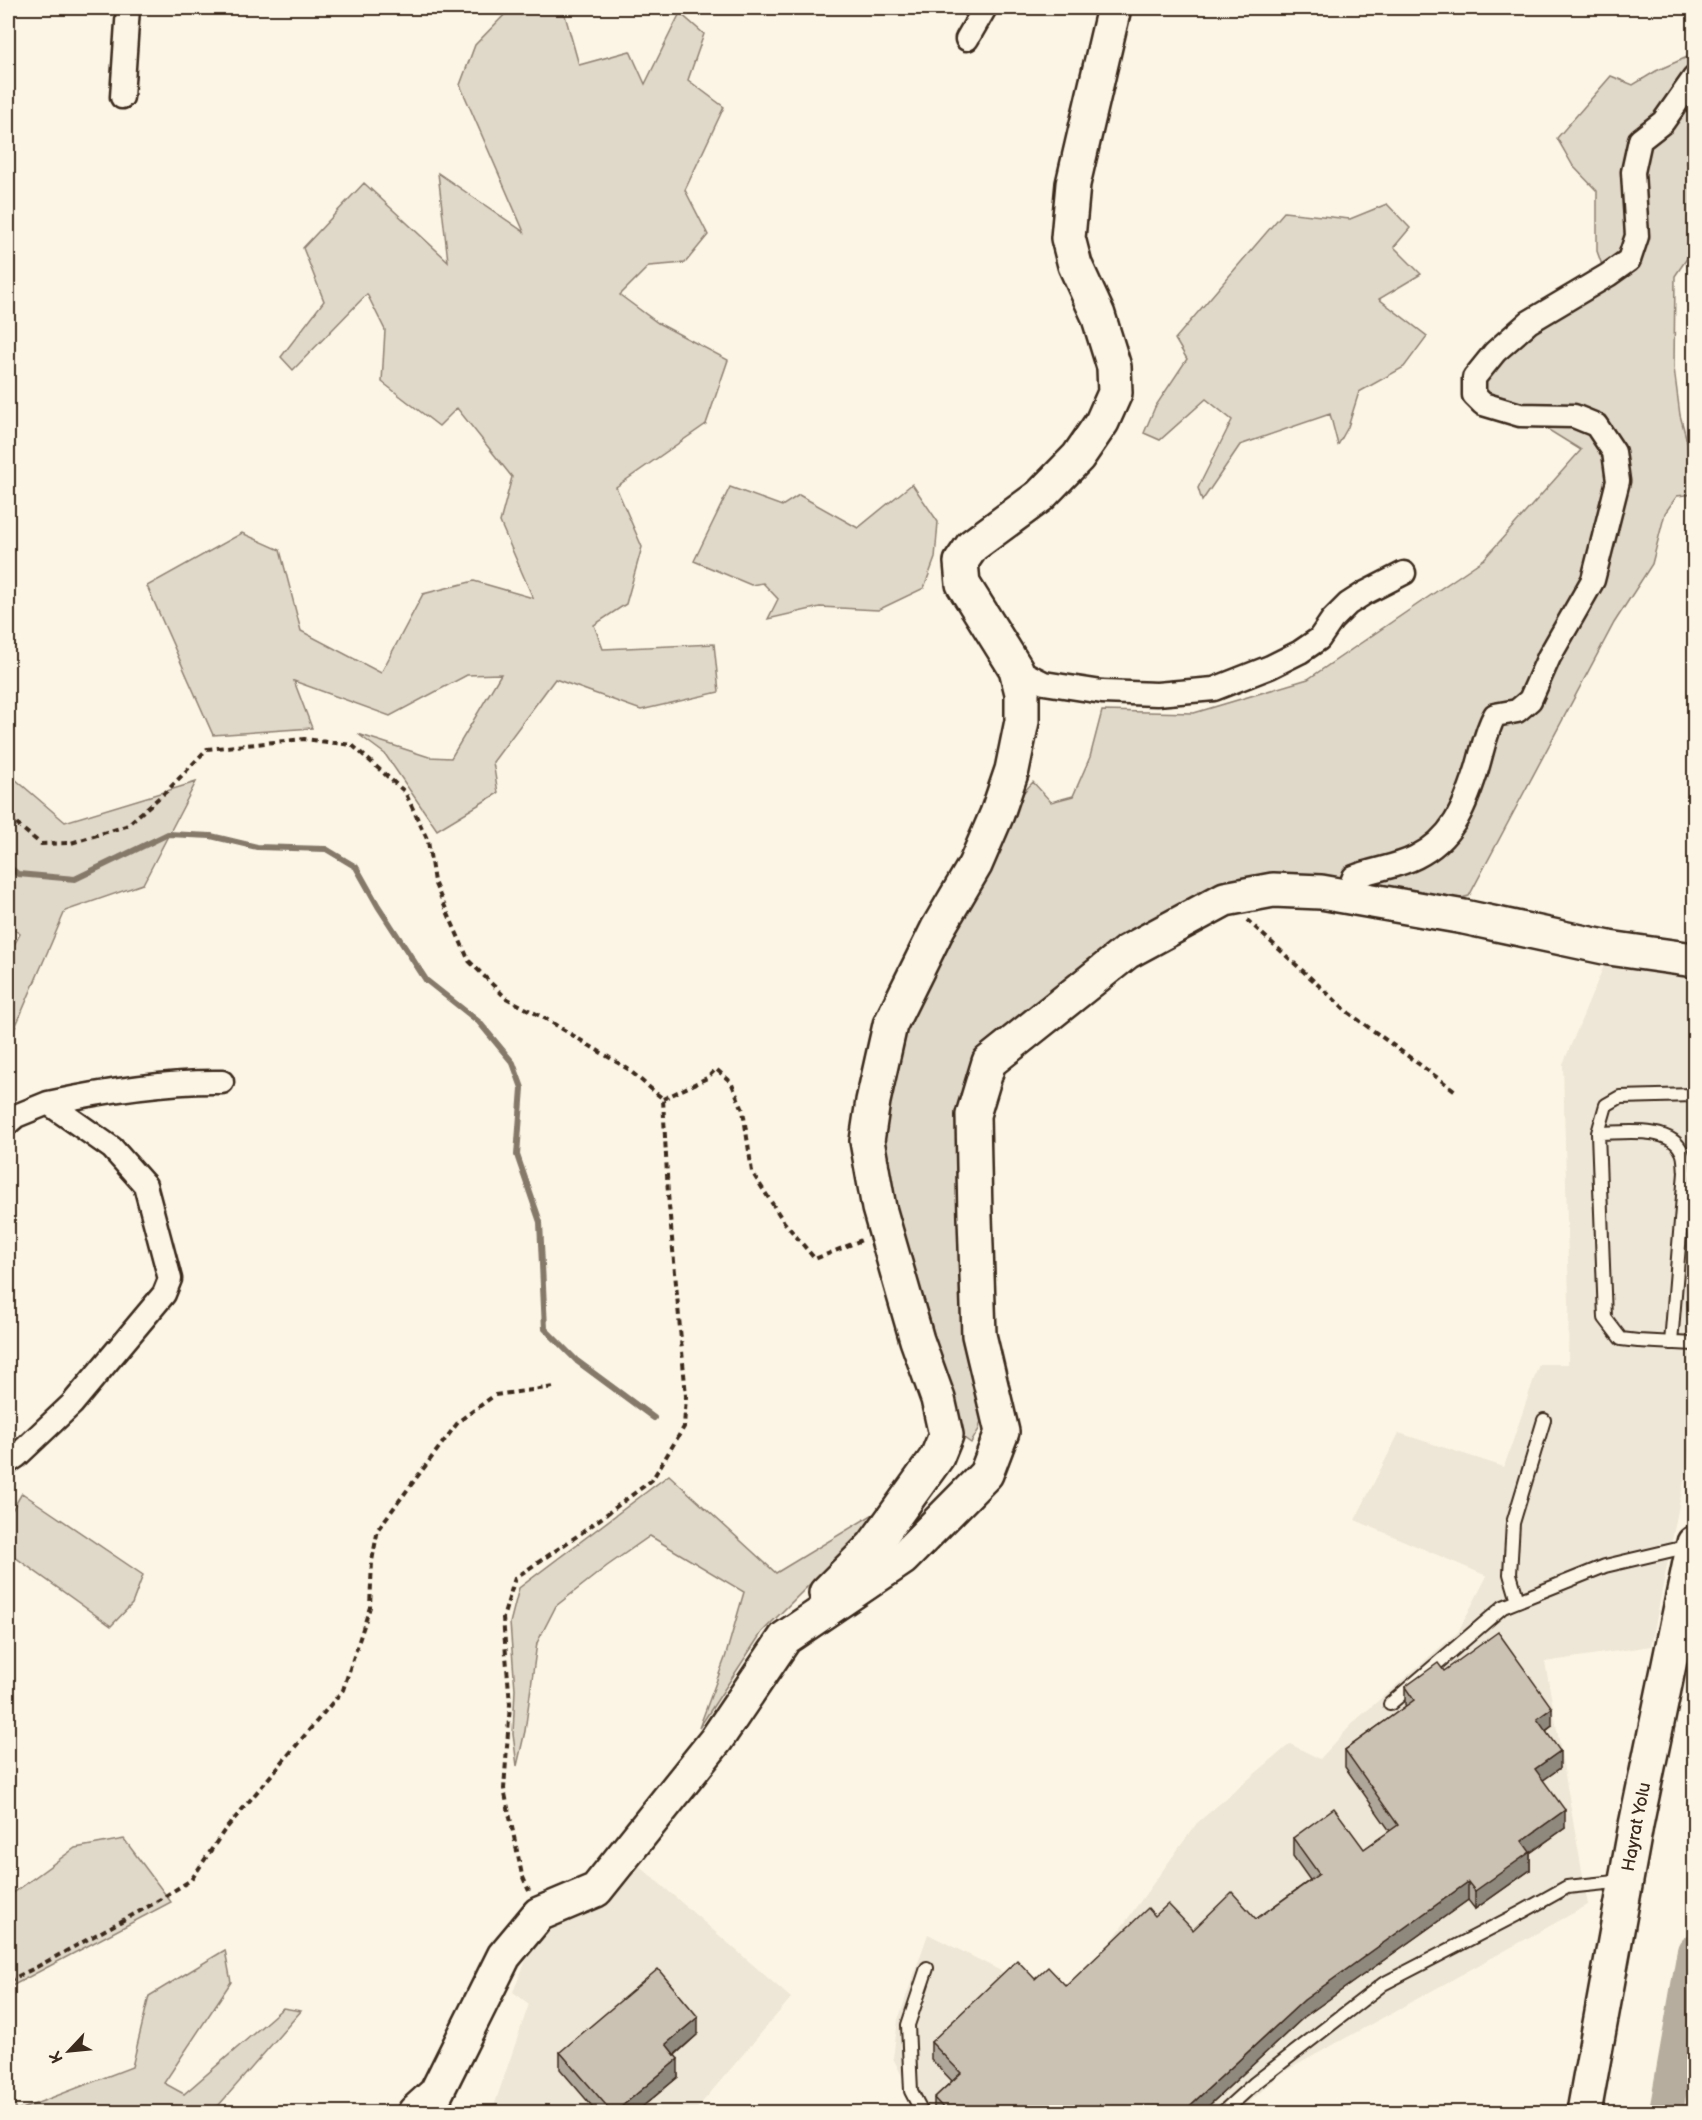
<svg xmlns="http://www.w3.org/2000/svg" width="1702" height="2120" viewBox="0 0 1702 2120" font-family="'Balsamiq Sans',sans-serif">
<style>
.built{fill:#eee6d6}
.green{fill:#e0d8c8;stroke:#8e8173;stroke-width:1.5}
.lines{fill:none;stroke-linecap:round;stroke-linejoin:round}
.stream{stroke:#85796b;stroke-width:6}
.river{stroke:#b7ad9e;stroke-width:34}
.lane-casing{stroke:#3b2a1e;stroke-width:16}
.street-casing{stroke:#3b2a1e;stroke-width:27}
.secondary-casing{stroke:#3b2a1e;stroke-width:38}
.path{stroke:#3b2a1e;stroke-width:4;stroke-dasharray:6 4.5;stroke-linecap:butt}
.lane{stroke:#fcf5e5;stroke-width:12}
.street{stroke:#fcf5e5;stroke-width:22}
.secondary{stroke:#fcf5e5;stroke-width:33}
.wall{fill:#afa79a;stroke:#3b2a1e;stroke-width:1.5}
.shaded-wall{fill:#8f887d;stroke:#3b2a1e;stroke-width:1.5}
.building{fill:#ccc2b3;stroke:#3b2a1e;stroke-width:1.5}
.labels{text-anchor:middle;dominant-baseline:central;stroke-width:4.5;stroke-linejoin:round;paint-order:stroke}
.street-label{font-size:18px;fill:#3b2a1e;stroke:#fcf5e5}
</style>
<rect width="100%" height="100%" fill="#fcf5e5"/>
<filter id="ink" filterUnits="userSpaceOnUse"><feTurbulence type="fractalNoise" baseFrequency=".0167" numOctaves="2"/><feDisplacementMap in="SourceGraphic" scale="12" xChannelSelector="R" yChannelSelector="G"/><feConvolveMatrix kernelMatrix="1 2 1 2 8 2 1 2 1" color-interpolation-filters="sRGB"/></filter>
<g filter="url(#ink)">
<path class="built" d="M1608,956L1694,969V1430L1651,1646L1545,1662L1588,1905L1282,2073L1238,2112H920L893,2058L898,2020L928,1934L1066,2004L1197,1823L1290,1744L1320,1759L1356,1720L1458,1632L1487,1576L1355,1520L1399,1433L1504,1467L1539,1364H1568L1569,1301L1563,1064Z
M636,1863L791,1998L694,2112H492L529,2004L513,1992L540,1926Z"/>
<path class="green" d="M511,8H563L579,65L630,51L645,84L680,13L704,34L688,80L724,107L685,190L708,235L685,263L649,266L620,295L658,323L728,360L706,424L616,487L642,547L626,604L594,625L603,649L714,644L719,692L641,710L555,679L493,762L498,793L437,830L385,754L358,734L429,757L451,758L501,674L467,675L390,716L294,681L312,728L213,735L147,586L242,533L280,550L301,631L381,673L423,594L474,581L533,598L500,522L512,477L457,408L439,426L382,382L385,330L367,294L293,370L281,357L324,301L303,248L364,183L448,261L438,173L524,232L460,85L475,45Z
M1694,54V107L1687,163L1694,178V248L1675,276L1674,368L1680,415L1694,467V494L1677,496L1665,513L1652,564L1614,623L1469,896L1450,901L1277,880L986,1049L984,1407L979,1429L971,1443L957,1433L874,1143L894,1040L995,857L1022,794L1033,782L1051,802L1073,796L1090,757L1102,711L1194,713L1308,679L1484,559L1581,450L1481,388L1491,364L1536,326L1609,285L1597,251V191L1573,166L1557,138L1611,76L1633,85L1656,71Z
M1387,204L1410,228L1394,247L1421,274L1379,299L1427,336L1404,367L1359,392L1348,427L1338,445L1330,414L1240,445L1202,501L1198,488L1232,420L1206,399L1160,440L1144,433L1155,407L1187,359L1175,339L1284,212L1350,219Z
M912,484L938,522L935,558L924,588L878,610L820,607L768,619L778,599L763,583L751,585L694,561L730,487L782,506L799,495L858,528Z
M8,773L65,822L196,782L143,884L65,911L14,1030L8,1037V956L20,934L8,925Z
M669,1475L776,1573L890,1504L762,1632L699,1728L725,1658L744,1592L650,1536L607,1566L556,1606L537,1643L525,1731L517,1766L513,1734L515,1689L510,1623L519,1588Z
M22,1493L143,1575L132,1604L111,1626L8,1552V1517Z
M124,1839L171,1902L8,1988V1897L75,1848Z
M225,1950L231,1982L164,2083L184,2094L283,2008L301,2011L219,2105L204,2112H8V2087L17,2111L132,2067L149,1996Z"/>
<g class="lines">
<path class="stream" d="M8,866L18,874L75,879L168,834L211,836L257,847L326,849L356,867L378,906L426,980L479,1022L513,1063L522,1088L517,1155L540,1222L545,1329L577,1361L654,1418"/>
<path class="river" d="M1666,2112L1694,1951"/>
<g class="lane-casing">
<path id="lane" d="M1694,1095L1620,1097L1606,1105L1598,1133L1605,1318L1621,1339L1638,1341L1694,1344
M1598,1133C1622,1133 1671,1125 1682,1152C1685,1158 1684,1166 1685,1172L1671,1343
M1518,1601L1510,1574L1513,1523L1544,1420
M1390,1704L1503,1607L1605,1566L1690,1546
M922,2112L911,2091L908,2025L927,1968
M1223,2112L1255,2083L1383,1984L1522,1912L1567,1887L1625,1881"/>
</g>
<g class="street-casing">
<path id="street" d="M967,39L985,8
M122,97L128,8
M1016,669L1044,683L1102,692L1157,694L1214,689L1270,667L1300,652L1319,639L1332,620L1348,604L1365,593L1404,573
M1346,897L1354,877C1374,869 1397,867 1416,857C1452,839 1464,809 1476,772C1482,754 1485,732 1495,715L1517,711L1530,700L1549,657L1593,580L1618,481L1614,452L1596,425L1574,416L1520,415L1483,404L1474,395V378L1495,352L1529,322L1608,275L1629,260L1637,236L1633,172L1640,140L1663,122L1694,78
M48,1103C104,1091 164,1081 222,1082
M8,1123L16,1116L48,1103L112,1148L145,1185L170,1279L164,1294L72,1404L17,1456L8,1462"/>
</g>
<g class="secondary-casing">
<g id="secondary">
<path d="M826,1593L873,1546L937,1457L946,1435L938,1399L917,1340L879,1208L867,1141L873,1101L890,1025L938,928L975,865L997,814L1012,770L1022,721V693L1016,669L963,584L961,562L972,546L1040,496L1078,457L1102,422L1115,393L1114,367L1098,315L1075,265L1068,238L1073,184L1114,8"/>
<path d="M415,2112L436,2093L504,1956L539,1914L596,1890L716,1740L785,1638L903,1558L986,1474L1002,1432L979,1335L975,1217L973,1115L989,1062L1127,952L1225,899L1273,890L1321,892L1464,917L1609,948L1694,960"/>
<path id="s1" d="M1584,2112L1636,1825L1694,1543"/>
</g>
</g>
<path class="path" d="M829,8L831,12
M8,817L41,844L71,843L126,826L168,790L207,749L304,739L352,745L405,792L428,841L434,882L469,961L506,998L546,1019L628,1069L663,1099L668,1194L686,1396L684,1427L652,1480L580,1534L515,1578L503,1618L510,1704L504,1789L522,1875L529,1891
M1247,920L1349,1013L1457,1092
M663,1099L707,1078L716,1069L731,1082L743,1110L752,1172L784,1222L815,1259L862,1240
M8,1981L33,1969L151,1905L191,1880L224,1831L343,1690L370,1607L372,1561L378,1529L459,1421L495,1395L554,1387"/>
<use href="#lane" class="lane"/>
<use href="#street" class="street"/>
<use href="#secondary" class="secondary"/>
</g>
<path class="wall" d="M1444,1671L1552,1726L1546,1731L1560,1768L1543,1780L1565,1828L1530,1853V1870L1475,1909L1468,1900L1304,2017L1202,2112H934V2098L952,2081L931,2059V2042L1035,1979L1066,1986L1155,1916L1193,1930L1256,1919L1310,1880L1293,1856V1838L1364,1849L1390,1831L1345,1767V1750L1406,1706L1405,1705V1687Z
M698,2034L675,2055L678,2077L636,2112H597L560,2069V2052Z"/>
<path class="shaded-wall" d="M1552,1708V1726L1537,1737V1719Z
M1560,1751V1768L1535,1786V1769Z
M1565,1810V1828L1530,1853V1870L1475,1909V1891L1522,1841Z
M1468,1882V1900L1304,2017L1202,2112H1183L1304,2000Z
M698,2017V2034L666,2062V2044Z
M678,2059V2077L636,2112H615Z"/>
<path class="building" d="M1498,1632L1552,1708L1537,1719L1560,1751L1535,1769L1565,1810L1522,1841L1530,1852L1475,1891L1468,1882L1304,2000L1183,2112H947L934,2098L961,2073L931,2042L1017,1960L1035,1979L1048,1967L1066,1986L1148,1908L1155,1916L1168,1904L1193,1930L1232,1892L1256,1919L1319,1874L1293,1838L1334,1808L1364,1849L1398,1825L1345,1750L1414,1700L1405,1687L1438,1663L1444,1671Z
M658,1969L698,2017L666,2044L678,2059L615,2112H612L560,2052Z"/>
</g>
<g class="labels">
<g class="street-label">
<text stroke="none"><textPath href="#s1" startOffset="290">Hayrat Yolu</textPath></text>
</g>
</g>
<rect width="1702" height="2120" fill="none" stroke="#fcf5e5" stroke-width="30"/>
<rect x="15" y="15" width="1672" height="2090" fill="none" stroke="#3b2a1e" stroke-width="2" filter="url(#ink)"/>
<g transform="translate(69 2051) rotate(244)" stroke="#fcf5e5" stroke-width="4.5" paint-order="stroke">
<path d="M0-4.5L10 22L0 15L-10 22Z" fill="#3b2a1e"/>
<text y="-9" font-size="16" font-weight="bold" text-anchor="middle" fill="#3b2a1e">K</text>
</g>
</svg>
